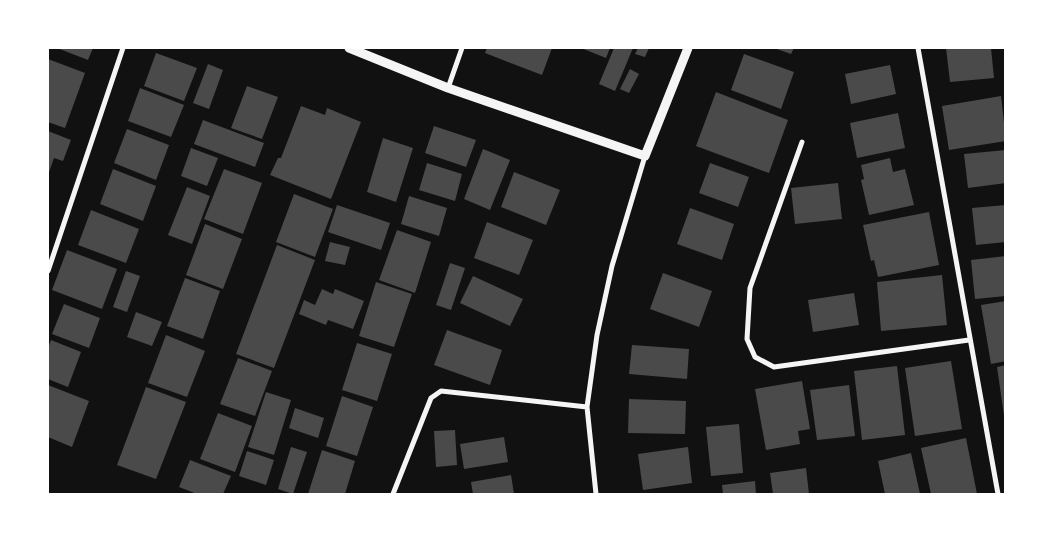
<svg xmlns="http://www.w3.org/2000/svg" width="1053" height="542" viewBox="0 0 1053 542" font-family="'Nunito Sans',sans-serif">
<style>
.building{fill:#4a4a4a}
.lines{fill:none;stroke-linecap:round;stroke-linejoin:round}
.minor{stroke:#f5f5f5;stroke-width:5}
.tertiary{stroke:#f5f5f5;stroke-width:9}
</style>
<rect width="100%" height="100%" fill="#111"/>
<path class="building" d="M57,48H93L88,60Z
M487,48H552L542,75L485,53Z
M581,48H610L606,58Z
M614,48H633L615,91L599,84Z
M638,48H649L645,57L635,54Z
M774,48H794L791,54Z
M946,48H991L994,78L950,82Z
M156,53L197,68L184,101L144,86Z
M744,54L794,72L781,109L731,90Z
M48,59L85,73L65,128L48,122Z
M208,64L223,70L209,109L193,103Z
M890,65L896,94L851,104L845,74Z
M630,69L639,74L629,93L620,89Z
M247,86L278,97L262,139L231,128Z
M140,88L184,105L171,137L128,121Z
M716,92L788,120L769,173L696,146Z
M1001,96L1006,141L949,150L942,106Z
M301,106L325,115L327,108L361,122L331,199L270,175L278,158H281Z
M898,113L905,148L857,158L850,123Z
M203,120L264,143L255,167L194,144Z
M434,126L476,140L466,167L425,153Z
M127,129L169,145L156,180L114,163Z
M48,131L71,140L63,161L54,158L48,175Z
M383,138L413,148L396,202L367,192Z
M191,148L218,158L207,186L181,176Z
M483,149L510,160L490,210L464,199Z
M1006,150V183L968,188L964,154Z
M890,158L893,172L905,169L914,205L869,215L861,180L864,179L861,165Z
M427,163L462,174L455,201L419,190Z
M710,163L749,177L738,207L699,193Z
M113,169L156,186L143,221L100,204Z
M224,169L262,183L243,234L204,219Z
M514,172L560,190L546,225L501,207Z
M838,183L842,219L795,224L791,188Z
M187,187L210,196L192,244L168,235Z
M294,194L333,209L315,257L276,242Z
M409,196L447,208L439,236L401,224Z
M337,205L390,223L381,250L328,232Z
M1006,205V242L976,245L972,208Z
M690,208L734,224L722,260L677,244Z
M91,210L139,229L126,263L78,245Z
M929,212L939,265L878,277L874,260L871,261L863,225Z
M487,222L533,240L519,275L474,258Z
M205,224L242,239L223,289L186,275Z
M397,230L431,242L415,293L379,280Z
M330,242L350,247L345,265L325,261Z
M277,245L315,260L274,368L236,354Z
M67,250L117,269L102,309L52,290Z
M1006,256V296L975,299L971,260Z
M450,263L465,268L451,310L436,305Z
M126,271L140,276L127,312L113,307Z
M663,273L712,291L699,327L650,309Z
M942,275L947,325L881,331L877,282Z
M473,276L523,299L510,326L460,303Z
M185,278L220,291L203,339L167,326Z
M376,282L412,294L394,347L359,336Z
M322,289L333,294L335,289L364,301L353,329L328,320L326,325L299,314L304,300L315,305Z
M854,293L859,325L813,332L808,300Z
M1006,301V361L991,364L981,305Z
M64,304L100,318L89,348L52,334Z
M136,312L162,322L152,346L127,337Z
M447,330L502,350L490,385L434,365Z
M166,335L205,351L187,397L148,383Z
M51,340L81,352L68,387L48,379V348Z
M357,343L392,354L377,401L342,390Z
M632,345L689,349L687,379L629,374Z
M238,358L272,371L255,416L220,404Z
M951,361L962,429L915,436L905,368Z
M1006,365V416H1004L997,367Z
M897,366L905,435L862,440L854,371Z
M802,381L810,429L798,431L800,444L766,450L755,389Z
M48,385L89,401L72,447L48,437Z
M849,385L855,436L817,440L810,390Z
M146,387L186,402L156,479L117,465Z
M266,392L291,400L274,455L248,447Z
M342,396L373,407L357,456L326,446Z
M629,399L686,401L685,434L628,433Z
M295,408L324,418L318,438L289,428Z
M218,413L252,426L235,472L200,459Z
M739,424L743,473L711,476L706,427Z
M455,430L457,465L436,467L434,431Z
M504,437L508,462L464,469L460,444Z
M966,438L977,494H931L921,448Z
M291,447L307,452L293,494L278,489Z
M688,447L692,483L643,490L638,454Z
M322,450L355,461L345,494H308Z
M247,451L274,460L266,485L239,476Z
M911,453L920,494H885L878,461Z
M190,460L231,476L223,494H197L179,487Z
M806,468L809,494H773L770,473Z
M511,475L514,494H473L471,482Z
M755,481L756,494H723L722,485Z"/>
<g class="lines">
<path class="minor" d="M918,48L998,494
M448,88L462,48
M802,142L750,288L747,339L755,357L774,367L969,340
M48,271L123,48
M393,494L431,398L441,391L587,407
M596,494L587,407L597,335L612,266L645,156"/>
<path class="tertiary" d="M349,48L448,88L645,156L688,48"/>
</g>
<rect width="1053" height="542" fill="none" stroke="#ffffff" stroke-width="98"/>
</svg>
